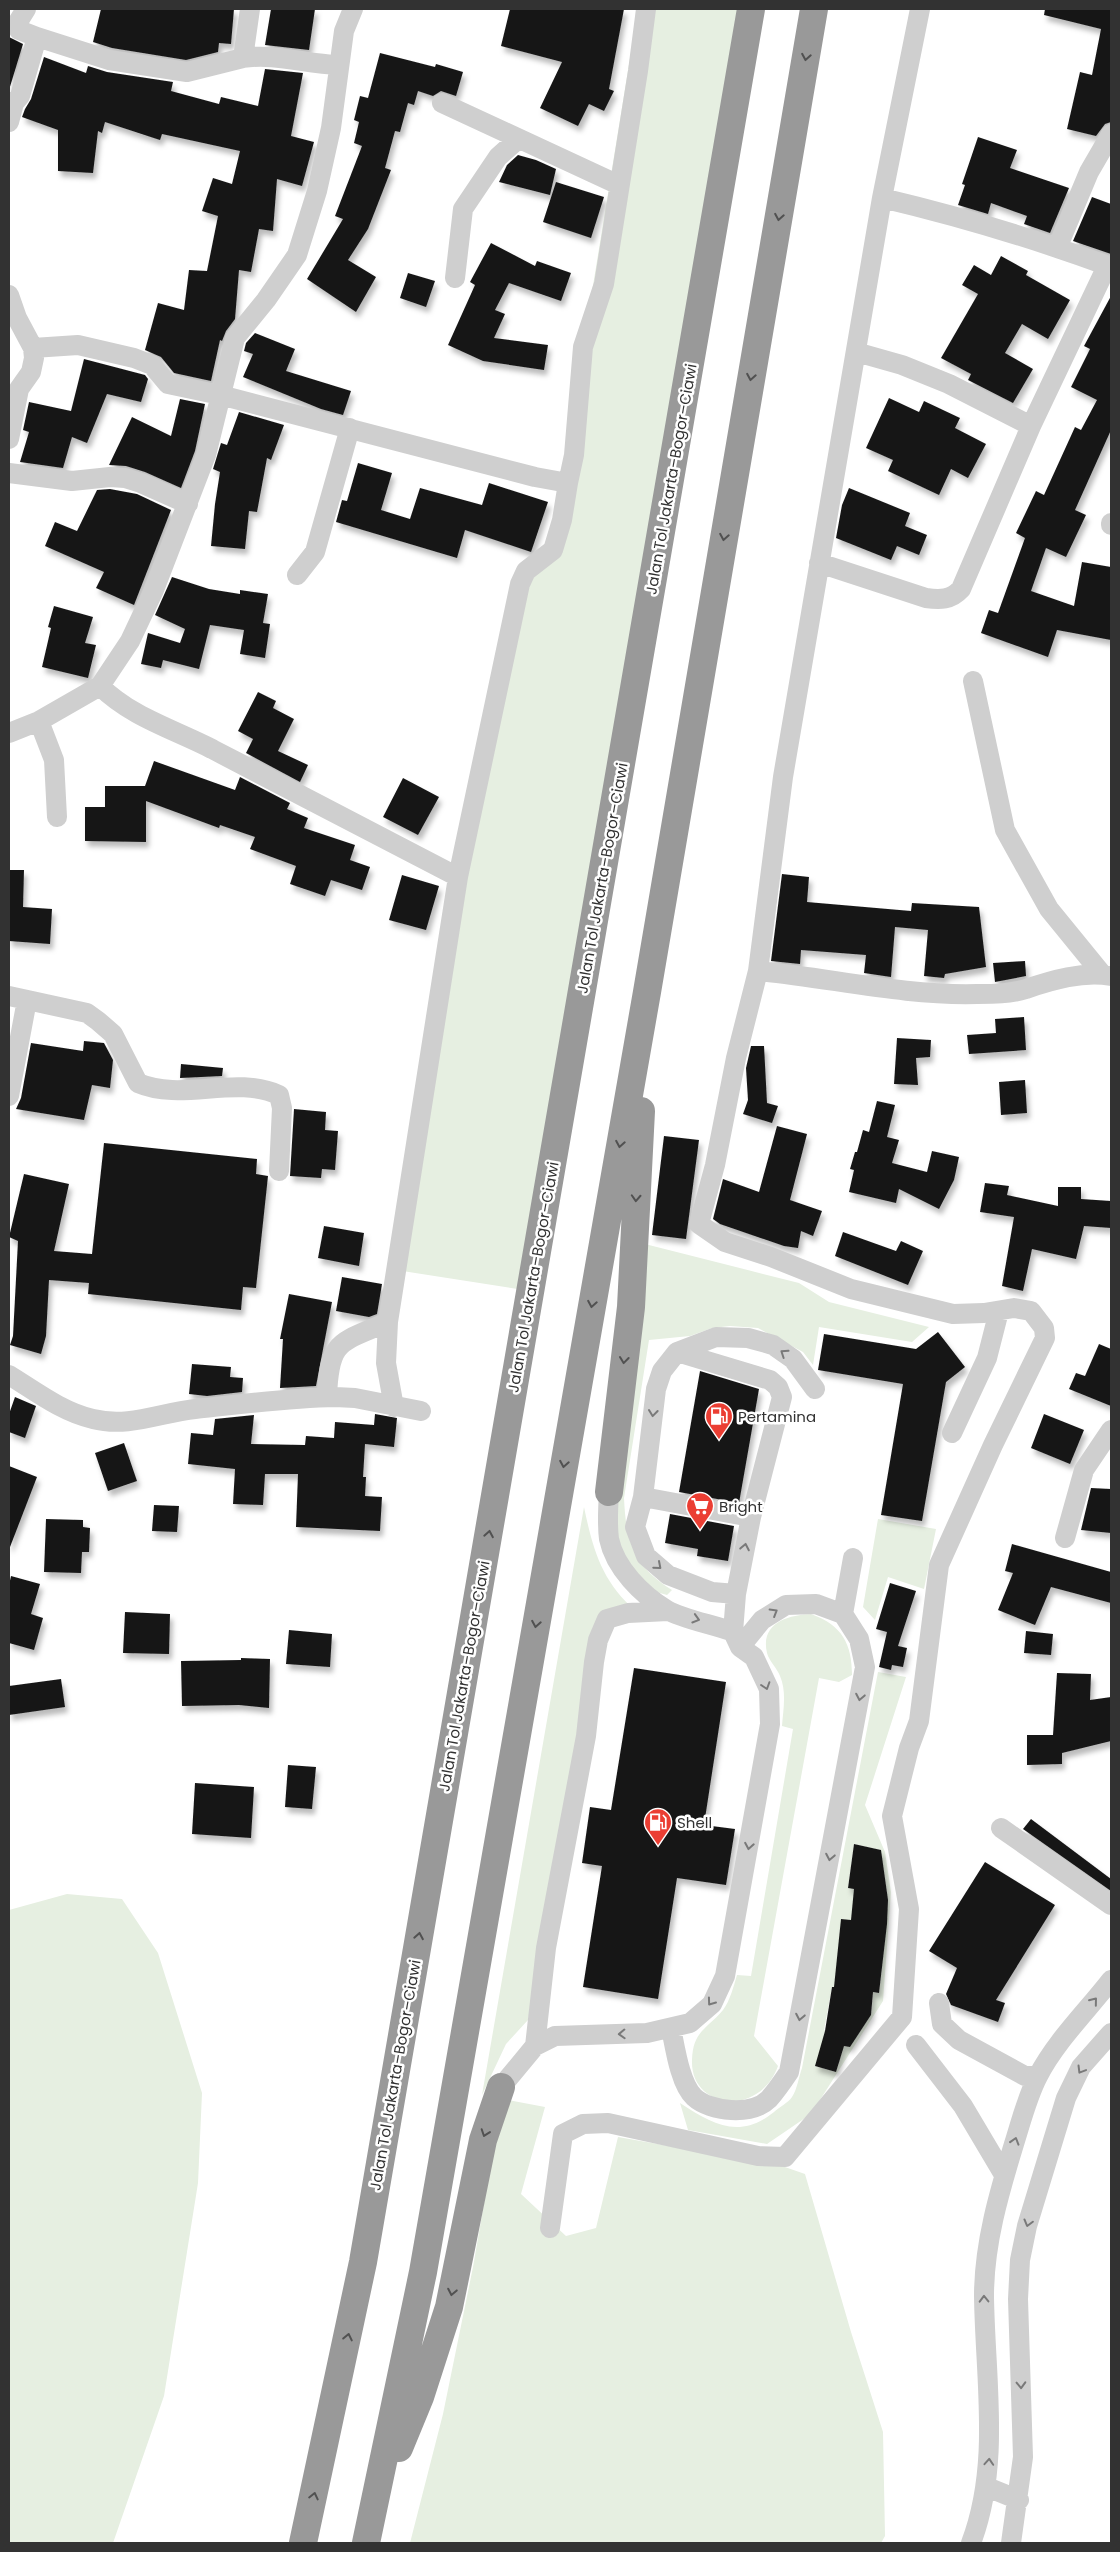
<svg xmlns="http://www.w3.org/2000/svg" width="1120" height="2552" viewBox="0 0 1120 2552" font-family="Poppins,sans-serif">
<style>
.green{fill:#e6efe1;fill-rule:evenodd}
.building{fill:#191919;filter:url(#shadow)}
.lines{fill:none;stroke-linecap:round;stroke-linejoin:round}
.minor{stroke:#cfcfcf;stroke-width:20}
.highway{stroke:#999;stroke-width:28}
.oneway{stroke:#515151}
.oneway2{stroke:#797979}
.labels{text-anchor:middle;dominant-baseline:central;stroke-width:5;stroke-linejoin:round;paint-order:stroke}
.street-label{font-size:15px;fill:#323232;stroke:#fff}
.poi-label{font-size:15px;fill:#323232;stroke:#fff;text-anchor:start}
</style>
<defs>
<filter id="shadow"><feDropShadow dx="3" dy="5.5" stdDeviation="2.5" flood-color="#0004"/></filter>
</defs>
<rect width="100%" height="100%" fill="#fff"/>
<path class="green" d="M638,9H751L530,1291L396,1270L520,584L553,550L583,347Z
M645,1244L799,1283L829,1302L929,1327L912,1342L819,1327L813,1365L803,1352L758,1328L730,1326L712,1328L690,1336L649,1340L624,1498C626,1543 634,1566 672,1590L667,1595L653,1591L625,1566L610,1506Z
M584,1507C593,1550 602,1582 636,1611L612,1620L528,2020L506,2044L482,2095Z
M878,1519L936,1529L924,1589L888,1577L875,1620L863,1607Z
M811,1614C842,1625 852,1644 852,1675L839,1682L819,1678L754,2036L778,2066C759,2118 690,2109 692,2060C693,2031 706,2030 723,2010C730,2001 734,1985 737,1975L751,1976L793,1729L782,1726C783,1711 787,1692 780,1676C777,1668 769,1661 767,1653C760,1623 788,1615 811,1614Z
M878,1672L906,1677L865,1805L885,1852L891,1892L883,2001L811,2114L767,2144L688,2130L680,2103C712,2124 739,2140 774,2112C779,2107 788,2103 792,2097C797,2090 799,2076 802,2068ZM854,1844L880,1850L887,1893L848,1888ZM844,1963L882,1969L879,1993L840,1987ZM832,1987L873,1995L871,2015L857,2036L824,2030ZM842,2051L836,2072L815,2066Z
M67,1894L122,1899L158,1953L202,2093L198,2183L164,2396L113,2543H9V1910Z
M502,2099L545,2107L521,2194L566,2236L596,2228L618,2137L782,2166L805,2174L851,2332L883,2432L885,2536L881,2543H410L443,2414L473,2267Z"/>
<path class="building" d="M101,9H234L231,44L219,43L218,52L186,60L112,48L93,42Z
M271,9H315L309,50L265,45Z
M510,9H624L609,89L614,91L604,111L589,104L578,126L540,108L562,62L501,46Z
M1045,9H1111V122L1105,124L1096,136L1067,129L1080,72L1092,75L1101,29L1044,15Z
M9,37L23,44L9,90Z
M380,53L435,67L436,64L463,72L456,96L441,91L433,96L418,91L414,105L408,103L400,132L395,131L385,168L391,170L368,229L348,260L376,277L356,312L307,279L343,219L335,216L362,146L354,143L359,122L354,120L360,96L368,98Z
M44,57L86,73L88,66L107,72L173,82L171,91L219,104L221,97L258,106L265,69L303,73L291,136L314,142L302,186L277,179L273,231L259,229L251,272L239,270L235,319L226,331L222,341L220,340L211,381L174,373L161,357L145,350L158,303L184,310L189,270L207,271L218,216L202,211L213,178L232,184L240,151L162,134L160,140L105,122L102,133L98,131L93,173L58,171V130L22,117L25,109L31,99Z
M978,137L1017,150L1010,168L1069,188L1050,233L1024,224L1027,216L991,203L988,214L958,205L965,185L962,184Z
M518,155L536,160L556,169L550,195L499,182L507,165Z
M556,182L604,197L591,238L543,222Z
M1092,197L1111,204V254L1073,241Z
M491,243L535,266L537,261L571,273L561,301L509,283L495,310L505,314L494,338L548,345L544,370L483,361L448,345L475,285L470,282Z
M1001,256L1028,271L1026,275L1070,300L1048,339L1022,324L1005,353L1033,369L1013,403L968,380L971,374L941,358L978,294L962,285L974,265L991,275Z
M408,273L435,281L426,307L400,298Z
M1111,296V430L1075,510L1086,515L1066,557L1046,548L1031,591L1074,606L1082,562L1111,567V640L1057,630L1048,657L981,633L989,610L998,613L1025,538L1016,533L1036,491L1044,495L1075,427L1081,430L1097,400L1071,387L1090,349L1084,346Z
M255,333L295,349L286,371L351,391L343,415L321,409L243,377L253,354L244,351L246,343Z
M84,359L145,375L148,379L141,402L107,394L87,443L72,437L63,468L20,462L29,432L23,430L29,402L71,411Z
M889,398L919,412L924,401L960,418L955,428L986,444L968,478L951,469L939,495L888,471L893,460L866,448Z
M180,399L205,404L195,451L181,488L145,472L126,466L109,465L132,417L171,436Z
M239,412L284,425L271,460L267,458L257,512L249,511L245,549L211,546L215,504L220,472L213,469L221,443L227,445Z
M358,463L392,473L381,510L410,519L420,488L482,505L489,483L548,502L531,552L465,530L457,558L336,522L342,500L347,501Z
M849,488L910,513L905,526L927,535L919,555L897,546L891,560L836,538L842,505Z
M110,489L137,494L171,510L134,605L96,588L104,572L45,546L55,522L77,531L97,490Z
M172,577L209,589L240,594V590L268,594L263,623L270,624L265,658L240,654L244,630L210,625L199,669L163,660L161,668L141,664L148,633L180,643L185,629L155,615Z
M54,606L93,617L85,643L96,645L88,678L42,667L51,628L48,627Z
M258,692L276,701L273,708L294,719L278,751L308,765L300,782L246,753L253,739L238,731Z
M154,761L235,790L240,777L290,803L287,809L308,818L304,828L355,845L350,860L370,867L362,890L331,880L325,896L290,884L296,866L250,849L255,837L220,825L219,828L146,801V842L85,841V807H105V786H145Z
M403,778L439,797L418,835L383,817Z
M9,870H24L23,907L52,909L50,944L9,941Z
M782,874L809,877L807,902L911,911L912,903L979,907L986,967L945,974L944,978L924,976L928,930L895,927L891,977L864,973L866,955L801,950L800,964L771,961Z
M402,875L439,886L426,930L389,920Z
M1025,961L1026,976L995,982L993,963Z
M1024,1017L1026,1050L969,1054L967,1035L996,1033L995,1019Z
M897,1038L931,1040L930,1057L916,1058L918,1085L894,1084Z
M84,1041L104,1043L113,1060L110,1088L92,1085L84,1120L16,1109L21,1098L31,1043L83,1051Z
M751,1046H764L767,1103L778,1106L772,1123L743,1114L748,1100L746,1068Z
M181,1064L223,1068L222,1076L180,1078Z
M1025,1080L1027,1113L1001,1115L999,1082Z
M877,1101L895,1105L887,1137L899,1140L892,1163L927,1172L932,1151L959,1157L954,1180L939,1209L899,1189L896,1203L849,1192L854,1170L850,1169L855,1152H857L863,1130L869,1132Z
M294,1109L326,1112L325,1130L338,1131L335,1170L322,1169L321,1178L290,1176Z
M777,1126L807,1134L790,1200L822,1211L813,1236L801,1231L798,1248L784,1246L720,1224L713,1219L723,1179L759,1192Z
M664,1136L699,1140L686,1239L652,1235Z
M104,1143L257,1159L256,1174L268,1176L256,1288L243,1287L241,1310L88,1294L89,1283L49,1280L46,1336L41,1354L10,1345L13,1336L18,1241L9,1237L24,1174L69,1184L54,1251L92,1254Z
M985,1183L1009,1186L1007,1195L1058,1206V1187H1081V1199L1111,1201V1228L1084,1226L1076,1259L1032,1249L1023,1291L1002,1286L1014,1217L980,1212Z
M324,1226L364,1233L359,1266L318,1258Z
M843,1232L896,1251L901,1241L923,1251L908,1285L835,1256Z
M342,1277L382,1284L377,1314L369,1317L336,1311Z
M289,1294L332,1302L316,1386L280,1388L283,1339H280Z
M938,1332L965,1367L946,1382L922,1521L881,1515L903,1384L818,1370L824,1334L916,1349Z
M1099,1344L1111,1349V1406L1069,1389L1076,1373L1085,1376Z
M192,1364L231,1367L230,1377L243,1378L242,1392L207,1396L189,1394Z
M700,1371L759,1389L739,1503L679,1492Z
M15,1397L36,1406L25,1438L9,1432V1414Z
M375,1414L397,1418L394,1447L365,1444L363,1477H366L365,1496L382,1497L380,1531L296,1527L298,1474H265L263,1505L233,1504L235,1469L188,1464L191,1433L213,1435L215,1419L254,1415L251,1444L305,1445L306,1436L334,1438L335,1422L374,1425Z
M1044,1414L1084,1430L1070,1464L1031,1448Z
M124,1443L137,1481L108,1491L95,1453Z
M9,1466L37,1477L10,1547L9,1546Z
M1091,1488L1111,1489V1533L1081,1530Z
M154,1505L179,1506L177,1532L152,1531Z
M670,1514L734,1526L728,1561L697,1556L698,1549L665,1543Z
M46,1519L83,1520V1527L90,1528L89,1552H82L81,1573L44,1572Z
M1012,1544L1111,1572V1603L1051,1587L1035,1625L998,1610L1013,1573L1005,1571Z
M11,1576L40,1584L31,1614L43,1618L34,1650L9,1643V1585Z
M890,1583L916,1591L898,1646L907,1648L903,1667L892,1665L891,1670L879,1667L887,1632L876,1629Z
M125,1612L170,1614L169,1654L123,1653Z
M289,1630L332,1634L330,1667L286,1664Z
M1026,1631L1053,1634L1051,1655L1024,1653Z
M241,1658L270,1659L269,1708L239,1705L182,1706L181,1661L241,1660Z
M634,1668L726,1682L704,1825L735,1829L726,1885L677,1878L658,1999L583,1987L602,1866L582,1863L590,1807L611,1810Z
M1057,1673L1091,1674L1090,1700L1111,1697V1741L1062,1753V1764L1027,1765V1735H1053Z
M61,1679L65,1707L9,1715V1686Z
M288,1765L316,1767L312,1809L285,1807Z
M195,1783L254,1787L251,1838L192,1834Z
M1031,1819L1111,1879V1891L1023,1829Z
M854,1844L881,1850L888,1900L887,1924L879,1993L873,1992L871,2015L850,2047L844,2046L836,2072L815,2066L825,2031L832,1987H834L841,1919L851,1920L854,1889L848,1888Z
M985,1862L1055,1905L996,2000L1005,2003L998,2022L951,2005L946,1994L957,1968L929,1951Z"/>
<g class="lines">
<path class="minor" d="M250,9L243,58C274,53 306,64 338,65
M37,37L109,60L187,72L243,58
M9,102L14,103L20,96L37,37L19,30L18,22L26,9
M442,103L619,185
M9,122L14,103
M882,198C962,217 1033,238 1111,267
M1058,246L1089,172L1111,134
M455,278L463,209L498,157L517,140
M9,295L17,318L33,348L34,358L31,372L19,389L9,439
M33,348L78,345L134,358L152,365L168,384L220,395L535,477L568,483L574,455L583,347L604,284L638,71L646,9
M856,352L902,365L949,384L1031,426
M9,473L72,481L110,477L125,478L141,483L188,504
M1111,523V525
M819,563L926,598C940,600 951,600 961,589L1031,426L1107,266
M297,575L315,552L350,428
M973,681L1005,830L1049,909L1102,974
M100,686C131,717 173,729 212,749C294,792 376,835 458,877
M39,721L54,760L57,817
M9,733L39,721L100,686L130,641L154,590L206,455L235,338L266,300L297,255L317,191L331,128L344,31L353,9
M758,971C831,978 904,996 977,994C993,994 1010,994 1026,989C1052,980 1083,971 1111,976
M9,996L87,1013L98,1021L113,1034L138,1083C182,1102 235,1075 279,1095L282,1108L279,1171
M9,1096L27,1000
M677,1352L770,1380L778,1387L782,1397L751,1517
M9,1375C35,1391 62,1412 93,1419C128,1428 160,1413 195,1409C241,1404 289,1398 335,1397L355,1398L421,1411
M327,1397C329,1339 340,1343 388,1322
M394,1407L386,1363L388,1322L458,877L520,584L526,571L553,550L562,520L568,483
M952,1433L987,1358L999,1311
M643,1497L751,1517L736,1594L733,1632
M1065,1538L1084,1470L1111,1430
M736,1594L712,1592L668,1575L646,1556L635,1527L643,1497L656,1389L662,1371L677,1352L716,1337L748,1338L773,1345L793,1359L815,1389
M843,1614L853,1558
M1001,1828L1111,1905
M939,2003L942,2024L959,2040L1025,2076H1038
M671,2028C675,2047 680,2084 694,2097C710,2112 752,2116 769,2099C776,2091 783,2081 789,2072L865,1667L859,1639L843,1614L816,1604L786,1605L762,1620L740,1647
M916,2045L963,2106L1004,2175
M535,2046L546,1948L586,1736L594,1662L598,1640L607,1619L628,1613L668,1611
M501,2087L535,2046L555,2036L647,2033L690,2023L712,2004L725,1976L770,1724L769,1689L754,1657L740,1647L733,1632C715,1625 682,1619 667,1610C642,1595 615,1568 609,1539C607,1524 608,1508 609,1492
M550,2228L563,2134L583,2124L608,2123L758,2156L785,2157L902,2017L909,1909L892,1816L909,1748L919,1721L939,1565L993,1445L1045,1338L1044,1328L1031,1311L1014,1308L984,1313L953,1314L851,1289L771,1257L725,1242L699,1224L715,1165L736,1058L758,971L783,777L882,198L920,9
M987,2487L1019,2500
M971,2543C1001,2464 985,2379 984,2296C984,2244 999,2193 1014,2144C1021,2122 1027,2097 1038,2076C1056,2041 1087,2011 1111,1980
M1011,2543L1023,2457L1018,2299L1020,2260L1027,2226L1066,2098L1081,2067L1111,2033"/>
<path class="highway" d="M609,1492L631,1307L641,1111
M399,2448L420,2397L449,2307L483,2140L501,2087
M303,2543L363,2262L751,9
M366,2543L423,2272L647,992L814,9"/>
</g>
<defs><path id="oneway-chevron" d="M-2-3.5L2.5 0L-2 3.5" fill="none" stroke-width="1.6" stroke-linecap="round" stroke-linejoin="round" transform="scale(1.25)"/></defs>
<g class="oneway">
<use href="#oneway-chevron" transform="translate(806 57) rotate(100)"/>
<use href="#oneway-chevron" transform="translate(779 217) rotate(100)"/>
<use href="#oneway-chevron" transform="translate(751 377) rotate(100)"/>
<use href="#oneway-chevron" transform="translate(724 537) rotate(100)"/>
<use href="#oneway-chevron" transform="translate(620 1144) rotate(100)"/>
<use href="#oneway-chevron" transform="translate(636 1198) rotate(93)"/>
<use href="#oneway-chevron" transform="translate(592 1304) rotate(100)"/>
<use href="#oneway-chevron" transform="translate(624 1360) rotate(97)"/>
<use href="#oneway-chevron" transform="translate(564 1464) rotate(100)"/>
<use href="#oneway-chevron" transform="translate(489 1534) rotate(-80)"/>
<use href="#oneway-chevron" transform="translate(536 1624) rotate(100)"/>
<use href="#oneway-chevron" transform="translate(419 1936) rotate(-80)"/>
<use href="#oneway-chevron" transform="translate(485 2133) rotate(109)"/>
<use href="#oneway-chevron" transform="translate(452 2292) rotate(101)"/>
<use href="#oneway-chevron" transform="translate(348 2337) rotate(-78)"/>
<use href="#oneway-chevron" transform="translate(314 2496) rotate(-77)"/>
</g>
<g class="oneway2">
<use href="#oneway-chevron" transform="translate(784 1353) rotate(-146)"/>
<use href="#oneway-chevron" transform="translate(653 1413) rotate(97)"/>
<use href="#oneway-chevron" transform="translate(745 1547) rotate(-79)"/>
<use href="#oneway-chevron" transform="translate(658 1566) rotate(41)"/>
<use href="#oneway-chevron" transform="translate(774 1612) rotate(-31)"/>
<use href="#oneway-chevron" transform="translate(696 1619) rotate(17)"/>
<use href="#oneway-chevron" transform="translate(766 1686) rotate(72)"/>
<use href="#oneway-chevron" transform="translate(860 1697) rotate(101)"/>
<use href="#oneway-chevron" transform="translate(749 1846) rotate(100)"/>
<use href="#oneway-chevron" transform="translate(830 1857) rotate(101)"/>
<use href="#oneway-chevron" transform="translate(1094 2001) rotate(-51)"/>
<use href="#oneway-chevron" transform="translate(711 2002) rotate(126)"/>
<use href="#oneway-chevron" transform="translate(800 2017) rotate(101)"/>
<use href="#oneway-chevron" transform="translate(622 2034) rotate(178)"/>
<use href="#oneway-chevron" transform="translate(1081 2070) rotate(121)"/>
<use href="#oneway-chevron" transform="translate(1015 2141) rotate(-73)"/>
<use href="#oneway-chevron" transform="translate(1028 2223) rotate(105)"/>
<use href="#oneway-chevron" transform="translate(984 2299) rotate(-91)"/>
<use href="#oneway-chevron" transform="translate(1021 2385) rotate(88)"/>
<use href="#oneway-chevron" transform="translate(989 2462) rotate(-86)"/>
</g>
<defs>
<g id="fuel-pin" transform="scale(1.4375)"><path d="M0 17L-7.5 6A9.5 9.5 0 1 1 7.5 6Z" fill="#eb3e33" stroke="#fff"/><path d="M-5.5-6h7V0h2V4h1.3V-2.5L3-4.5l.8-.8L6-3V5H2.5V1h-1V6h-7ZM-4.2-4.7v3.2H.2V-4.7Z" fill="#fff"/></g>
<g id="supermarket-pin" transform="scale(1.4375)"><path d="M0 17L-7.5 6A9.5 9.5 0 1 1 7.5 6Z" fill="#eb3e33" stroke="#fff"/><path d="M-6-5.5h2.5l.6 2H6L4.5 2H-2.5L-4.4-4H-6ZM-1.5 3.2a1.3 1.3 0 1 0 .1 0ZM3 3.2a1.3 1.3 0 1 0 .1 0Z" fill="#fff"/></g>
</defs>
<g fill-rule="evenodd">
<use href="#fuel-pin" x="719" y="1416"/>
<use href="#supermarket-pin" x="700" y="1506"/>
<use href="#fuel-pin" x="658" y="1822"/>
</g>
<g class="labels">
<g class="street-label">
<text transform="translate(671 479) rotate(-80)">Jalan Tol Jakarta–Bogor–Ciawi</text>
<text transform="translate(602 878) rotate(-80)">Jalan Tol Jakarta–Bogor–Ciawi</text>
<text transform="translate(533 1277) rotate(-80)">Jalan Tol Jakarta–Bogor–Ciawi</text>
<text transform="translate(464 1676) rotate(-80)">Jalan Tol Jakarta–Bogor–Ciawi</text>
<text transform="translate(395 2075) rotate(-80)">Jalan Tol Jakarta–Bogor–Ciawi</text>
</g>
<g class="poi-label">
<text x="738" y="1416">Pertamina</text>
<text x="719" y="1506">Bright</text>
<text x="677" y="1822">Shell</text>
</g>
</g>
<rect width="1120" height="2552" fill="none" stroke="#323232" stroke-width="20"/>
</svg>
